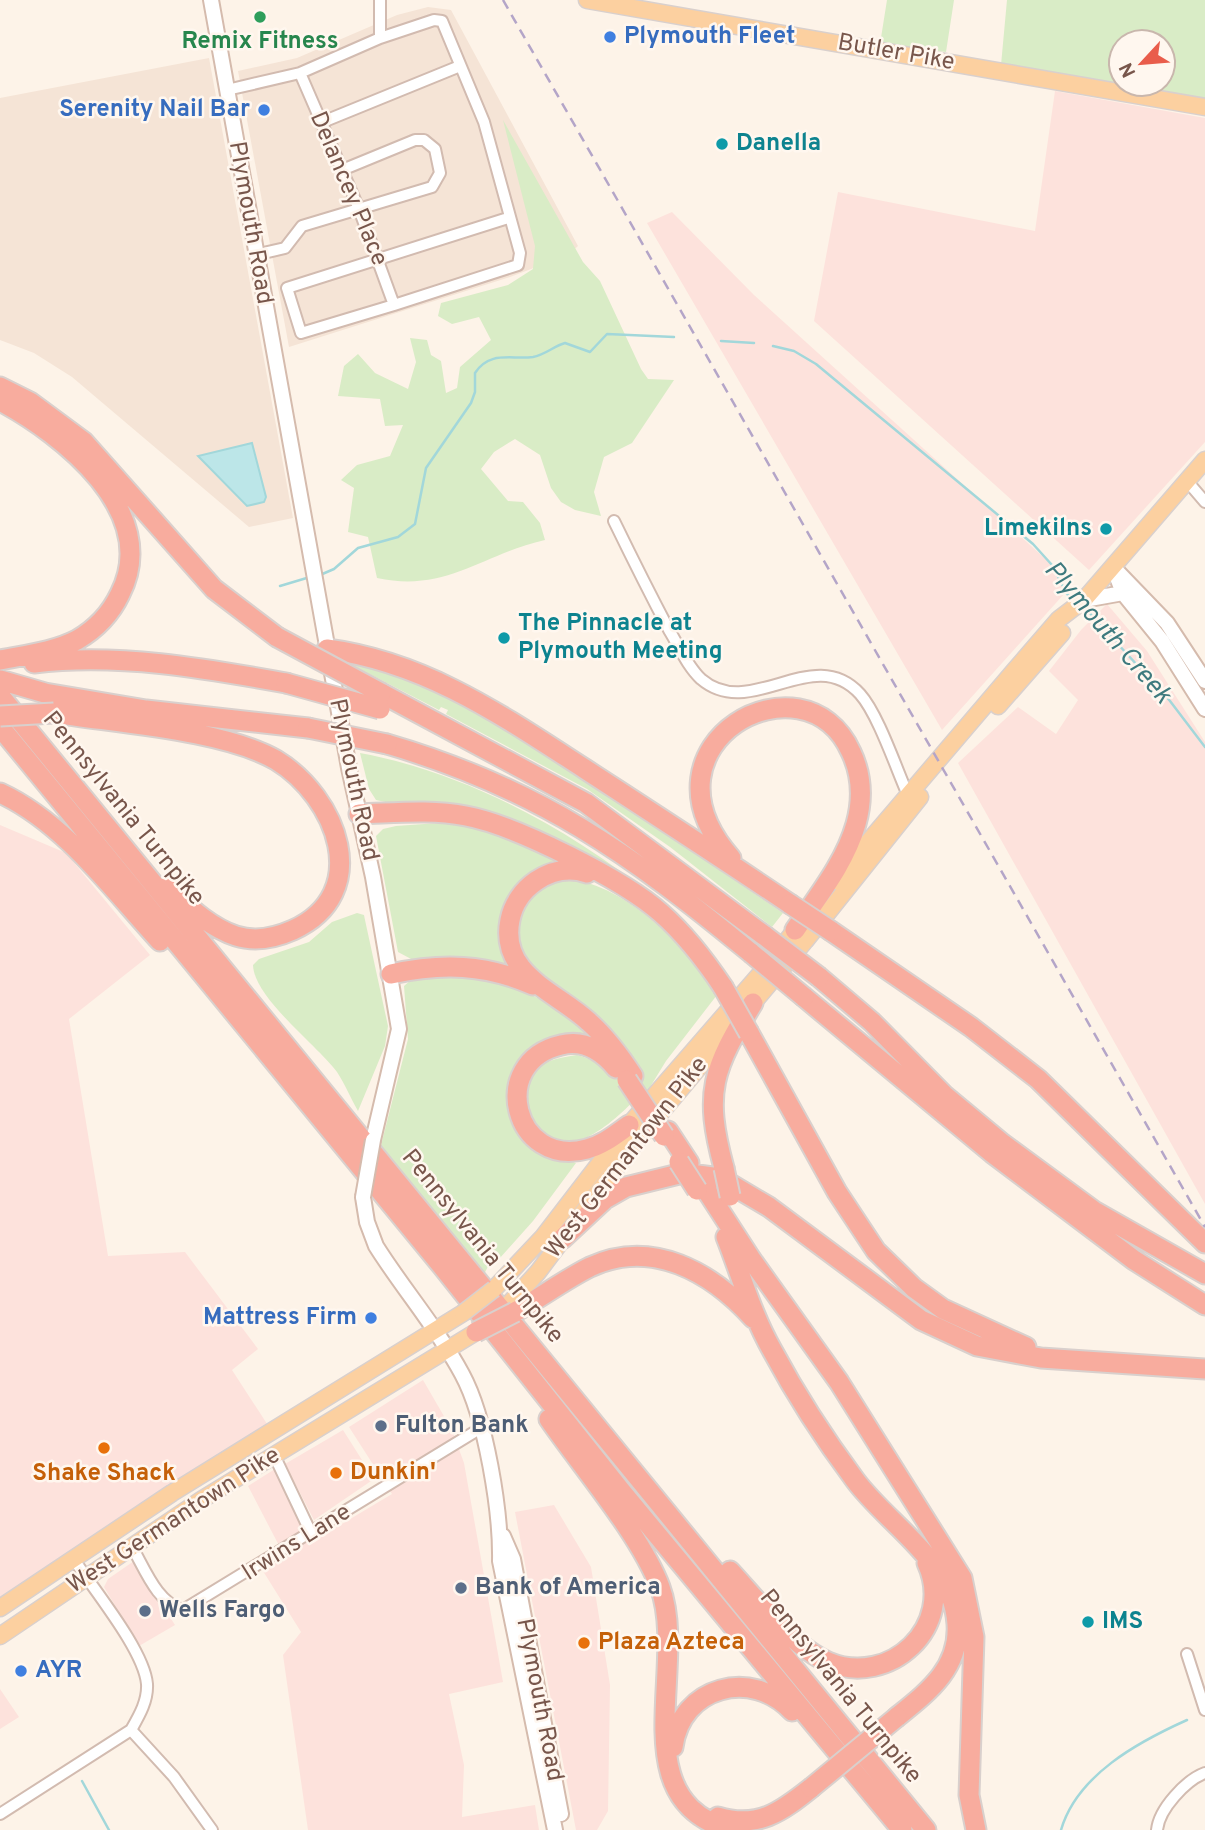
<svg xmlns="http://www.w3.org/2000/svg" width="1205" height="1830" viewBox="0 0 1205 1830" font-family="Overpass,sans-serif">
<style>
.residential{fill:#f5e4d6}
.commercial{fill:#fde2dc}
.green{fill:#d9ecc6;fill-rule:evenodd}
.water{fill:#bce6e8;stroke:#a2d7da;stroke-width:2}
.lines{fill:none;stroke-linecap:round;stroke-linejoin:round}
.stream{stroke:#a2d7da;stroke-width:2.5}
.minor-casing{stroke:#d2bbb0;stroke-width:14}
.secondary-casing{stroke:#d5bbad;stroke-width:18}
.primary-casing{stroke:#d9d0cd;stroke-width:19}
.motorway-casing{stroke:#d9d0cd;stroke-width:23}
.minor{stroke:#fff;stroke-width:10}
.secondary{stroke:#fff;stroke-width:14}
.primary{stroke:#fcd0a0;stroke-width:16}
.motorway{stroke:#f8ac9e;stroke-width:19}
.rail{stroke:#b4a5c8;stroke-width:2.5;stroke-dasharray:10 7;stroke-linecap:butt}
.secondary-bridge-casing{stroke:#d5bbad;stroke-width:18;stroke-linecap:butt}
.primary-bridge-casing{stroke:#d9d0cd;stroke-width:19;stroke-linecap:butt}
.motorway-bridge-casing{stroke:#d9d0cd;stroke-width:23;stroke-linecap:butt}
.secondary-bridge{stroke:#fff;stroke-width:14}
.primary-bridge{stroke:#fcd0a0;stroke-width:16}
.motorway-bridge{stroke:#f8ac9e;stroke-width:19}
.leisure-dot{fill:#2e9e5b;stroke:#fff7ef;stroke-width:2.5}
.shop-dot{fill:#3f7fe0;stroke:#fff7ef;stroke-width:2.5}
.culture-dot{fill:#0f9aa8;stroke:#fff7ef;stroke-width:2.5}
.service-dot{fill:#5c6f8a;stroke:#fff7ef;stroke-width:2.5}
.food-dot{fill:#e8710a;stroke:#fff7ef;stroke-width:2.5}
.labels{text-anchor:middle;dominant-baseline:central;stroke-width:5;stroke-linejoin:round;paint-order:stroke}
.shop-label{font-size:24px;font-weight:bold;fill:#366cbe;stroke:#fff7ef;text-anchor:start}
.leisure-label{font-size:24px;font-weight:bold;fill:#27864d;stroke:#fff7ef}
.street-label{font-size:24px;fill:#78564b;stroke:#fff7ef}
.culture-label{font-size:24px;font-weight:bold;fill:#0d838f;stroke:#fff7ef;text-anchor:start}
.service-label{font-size:24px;font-weight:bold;fill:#4e5e75;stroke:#fff7ef;text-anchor:start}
.food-label{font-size:24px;font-weight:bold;fill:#c56008;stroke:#fff7ef;text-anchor:start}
.water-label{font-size:26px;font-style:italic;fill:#3e7a7e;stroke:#fff7ef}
</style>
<rect width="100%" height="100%" fill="#fdf3e8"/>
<path class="residential" d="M428,7L451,10L578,246L568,255L510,277L289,347L238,71L297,58L397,15Z
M209,58L293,518L249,527L72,377L34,353L0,340V98Z"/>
<path class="commercial" d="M1055,91L1205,118V442L1089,570L814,321L838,192L1035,231Z
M672,212L754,295L1073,584L942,730L647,223Z
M1107,604L1147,651L1205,742V1204L958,763L1018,707L1056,734L1078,700L1049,671L1081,630Z
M0,825L66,853L150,955L69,1019L108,1256L185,1252L258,1349L232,1370L271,1430L0,1608Z
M423,1380L452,1430L464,1463L503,1682L449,1694L464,1765L462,1817L535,1805L539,1830H308L283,1655L301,1632L263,1571L285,1557L248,1486L275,1469L310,1543L392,1494L349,1427Z
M343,1430L374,1479L314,1520L285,1464Z
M554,1505L591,1567L610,1685L608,1811L597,1830H576L515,1512Z
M134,1561L175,1625L139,1646L104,1587L108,1579Z
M0,1689L19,1717L0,1729Z"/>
<path class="green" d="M887,0H954L946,52L880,44Z
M1007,0H1205V99L1001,65ZM1121,42H1163V84H1121Z
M503,120L583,262L600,281L641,369L648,379L674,380L632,443L604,457L594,492L601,516L575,510L561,502L551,488L540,455L515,439L494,452L481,469L508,501L523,502L540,523L545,540C482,554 447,593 377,578L368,537L348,532L354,488L341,480L357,465L390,456L403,425L385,426L380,399L338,396L344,366L358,354L375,373L408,389L416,362L410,338L427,340L431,355L441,361L446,393L457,388L460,367L491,340L479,317L452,324L438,316L441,303L508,285L533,269L535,246Z
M359,662L417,681L471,707L581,776L783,913L772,927L670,847L587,789L446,714L448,710L441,707L439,710L352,665Z
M360,753C467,773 567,828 652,895L537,834L376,800L369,789Z
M452,822L488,830L558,862L521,886L511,965L454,957L413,960L398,952L376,836L383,829L396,826Z
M574,879C636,893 683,945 717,995L666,1061L647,1092C635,1074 631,1054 616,1036C606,1024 594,1012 582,1003C551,979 499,961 522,910C532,889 552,881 574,879Z
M357,913L364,915L365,920L388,1026L385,1046L358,1111C351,1099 345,1084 337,1072C316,1044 254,998 253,965L259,959L309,942L332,922Z
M445,975C512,981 549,997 599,1042C583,1039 567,1033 551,1038C502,1054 492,1116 531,1148C544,1159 562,1157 576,1163L533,1221L499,1259L493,1257L483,1276L380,1149L408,1039L404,986L411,980Z
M577,1055C605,1063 619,1076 635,1100C618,1116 600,1134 577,1141C538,1152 510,1097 537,1069C547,1059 564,1057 577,1055Z"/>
<path class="water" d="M252,443L266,497L264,502L247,506L198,456Z"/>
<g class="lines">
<path class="stream" d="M721,341L754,343
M773,346L794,351L816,364L1033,544L1052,565L1067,594L1076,601
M320,575L334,569L358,548L398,537L415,524L426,468L471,403L475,392V373C490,350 512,360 533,357C545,355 554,346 565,343L590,352L607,334L674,337
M280,586L310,577
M1084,607L1170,701L1205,747
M82,1781L109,1830
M1061,1830C1077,1775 1138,1742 1187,1720"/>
<g class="minor-casing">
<path id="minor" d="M380,0V38
M227,90L300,73L380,38L434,20L442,21L484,122L520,253L518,265L394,305L359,209L300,73
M320,123L460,66
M255,255L285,248L302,226L432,187L440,173L435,149L424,140H415L342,170
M394,305L301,333L287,288L508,218
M1187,481L1205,502
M614,521C632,558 650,594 669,630C679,646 687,666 701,679C751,722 813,642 860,694C878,714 896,768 908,795
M274,1455L311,1533
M132,1547C145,1569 157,1603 183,1610L481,1428
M1187,1654L1205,1710
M131,1730L174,1777L212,1830
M0,1814L131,1730C139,1716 148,1701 147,1684C144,1650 93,1589 73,1558
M1157,1830C1159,1809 1186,1780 1205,1773"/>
</g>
<g class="secondary-casing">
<path id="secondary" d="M211,0L349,768L373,877L399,1029L373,1140
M1113,567L1123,593L1162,641L1205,709
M1114,568L1167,623L1205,681
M1084,600L1123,593
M363,1197L367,1222L376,1246C403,1289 438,1329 462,1374C486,1418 501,1512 500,1561L555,1830
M503,1536L513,1559L561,1814"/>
</g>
<g class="primary-casing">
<path id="primary" d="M587,0L1205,107
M998,706L1062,633
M835,881L1015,670L1059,619L1084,600L1205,460
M494,1289L543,1237L629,1125L761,973L801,923
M508,1305L538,1272L632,1147L805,941L920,797
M0,1608L172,1493L463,1313
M0,1636L201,1500L476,1332"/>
</g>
<g class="motorway-casing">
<path id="motorway" d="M0,387L30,402L84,442L214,589L277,637
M0,401C62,434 162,512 120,594C111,613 96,629 77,640C54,652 25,655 0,660
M327,649C426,662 503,716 585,769C654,814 722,858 790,904
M34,663C118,653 203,668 286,683
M0,680L45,693L146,710L308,728
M381,693L586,803L765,936
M0,696L926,1830
M54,713C116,723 224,730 276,760C337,797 374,893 293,930C275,938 255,942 236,936C209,927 188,906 167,887
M0,727L442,1266L620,1490L902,1830
M387,744C538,788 631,854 751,953
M0,793C65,823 113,890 160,941
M359,814C395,813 431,809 466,816C515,825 624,880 661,913C686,935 705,960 723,987
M731,858C630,743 805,649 851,752C862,775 863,799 856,824C845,863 817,897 795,930
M587,873C569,867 551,871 536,881C523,890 513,904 510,920C499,975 557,992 589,1022C607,1038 620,1056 633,1076
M831,931L971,1027L1038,1079L1205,1243
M391,974C442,963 485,964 533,985
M819,977L872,1022L944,1095L1003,1144L1094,1211L1205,1274
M804,997L992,1153L1134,1260L1205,1305
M749,1033L837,1192L876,1251L914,1288L943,1309L1026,1347
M616,1068C602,1051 584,1039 561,1045C487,1062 514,1169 587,1149C603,1145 616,1134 629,1125
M668,1131L689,1163
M724,1168C703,1091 713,1069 753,1003
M705,1188L751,1259L839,1382L962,1578L974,1637L969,1795L976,1830
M726,1237C741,1275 752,1315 772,1350C795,1393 826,1441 855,1480C889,1526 953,1561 957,1624C960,1668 928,1692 897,1717
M562,1239L605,1199L626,1187L683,1173L720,1178L769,1207L921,1320L977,1346L1041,1358L1205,1369
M515,1312C540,1298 564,1280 590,1267C652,1238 711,1272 753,1318
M549,1419C582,1467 640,1534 660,1587C689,1666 620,1801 732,1830
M730,1571C756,1599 793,1647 828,1662C890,1688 956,1626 927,1563
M673,1747C681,1686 752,1668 792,1711
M718,1817C758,1829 781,1812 811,1788"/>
</g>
<use href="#minor" class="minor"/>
<use href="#secondary" class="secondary"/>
<use href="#primary" class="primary"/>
<use href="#motorway" class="motorway"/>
<path class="rail" d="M503,0L1205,1227"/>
<g class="secondary-bridge-casing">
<path id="secondary-bridge" d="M363,1197L373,1140"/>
</g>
<g class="primary-bridge-casing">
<path id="primary-bridge" d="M463,1313L494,1289"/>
</g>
<g class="motorway-bridge-casing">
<path id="motorway-bridge" d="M277,637L381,693
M286,683L380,709
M0,716L54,713
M308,728L387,744
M790,904L831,931
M765,936L819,977
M751,953L804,997
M723,987L749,1033
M627,1080L664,1136
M679,1162L697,1190
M724,1168L730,1196
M476,1332L515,1312
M811,1788L897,1717"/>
</g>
<use href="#secondary-bridge" class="secondary-bridge"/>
<use href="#primary-bridge" class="primary-bridge"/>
<use href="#motorway-bridge" class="motorway-bridge"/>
</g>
<circle class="leisure-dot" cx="260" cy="17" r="7"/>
<g class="shop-dot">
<circle cx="610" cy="37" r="7"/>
<circle cx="264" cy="110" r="7"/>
<circle cx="371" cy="1318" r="7"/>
<circle cx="21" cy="1671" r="7"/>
</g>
<g class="culture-dot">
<circle cx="722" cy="144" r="7"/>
<circle cx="1106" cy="529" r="7"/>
<circle cx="504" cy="638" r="7"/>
<circle cx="1088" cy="1622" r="7"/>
</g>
<g class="service-dot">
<circle cx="381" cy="1426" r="7"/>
<circle cx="461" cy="1588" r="7"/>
<circle cx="145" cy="1611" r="7"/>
</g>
<g class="food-dot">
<circle cx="104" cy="1448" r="7"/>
<circle cx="336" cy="1473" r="7"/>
<circle cx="584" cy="1643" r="7"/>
</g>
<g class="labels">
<g class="shop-label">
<text x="624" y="37">Plymouth Fleet</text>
<text x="250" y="110" text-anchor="end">Serenity Nail Bar</text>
<text x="357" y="1318" text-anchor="end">Mattress Firm</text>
<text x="35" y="1671">AYR</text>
</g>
<g class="leisure-label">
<text x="260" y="42">Remix Fitness</text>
</g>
<g class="street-label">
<text transform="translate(896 53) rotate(10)">Butler Pike</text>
<text transform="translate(348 189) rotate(67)">Delancey Place</text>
<text transform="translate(250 223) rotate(80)">Plymouth Road</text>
<text transform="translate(353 780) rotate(78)">Plymouth Road</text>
<text transform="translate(123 809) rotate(51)">Pennsylvania Turnpike</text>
<text transform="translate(627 1158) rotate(-52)">West Germantown Pike</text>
<text transform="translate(482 1247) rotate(51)">Pennsylvania Turnpike</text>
<text transform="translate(174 1521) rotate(-33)">West Germantown Pike</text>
<text transform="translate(297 1543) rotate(-32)">Irwins Lane</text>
<text transform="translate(840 1687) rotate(51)">Pennsylvania Turnpike</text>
<text transform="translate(539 1700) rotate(79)">Plymouth Road</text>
</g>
<g class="culture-label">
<text x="736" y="144">Danella</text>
<text x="1092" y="529" text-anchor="end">Limekilns</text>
<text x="518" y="624">The Pinnacle at<tspan x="518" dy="28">Plymouth Meeting</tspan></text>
<text x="1102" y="1622">IMS</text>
</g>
<g class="service-label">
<text x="395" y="1426">Fulton Bank</text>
<text x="475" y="1588">Bank of America</text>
<text x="159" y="1611">Wells Fargo</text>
</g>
<g class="food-label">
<text x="350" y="1473">Dunkin'</text>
<text x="104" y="1474" text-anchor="middle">Shake Shack</text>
<text x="598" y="1643">Plaza Azteca</text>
</g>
<g class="water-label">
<text transform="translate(1107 633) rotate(49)">Plymouth Creek</text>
</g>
</g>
<g transform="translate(1142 63) rotate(244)"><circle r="33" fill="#fff7ef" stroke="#c9b7ad" stroke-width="2"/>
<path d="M0-5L12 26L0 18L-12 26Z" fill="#e95d4b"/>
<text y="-10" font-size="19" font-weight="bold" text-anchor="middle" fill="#78564b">N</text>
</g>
</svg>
